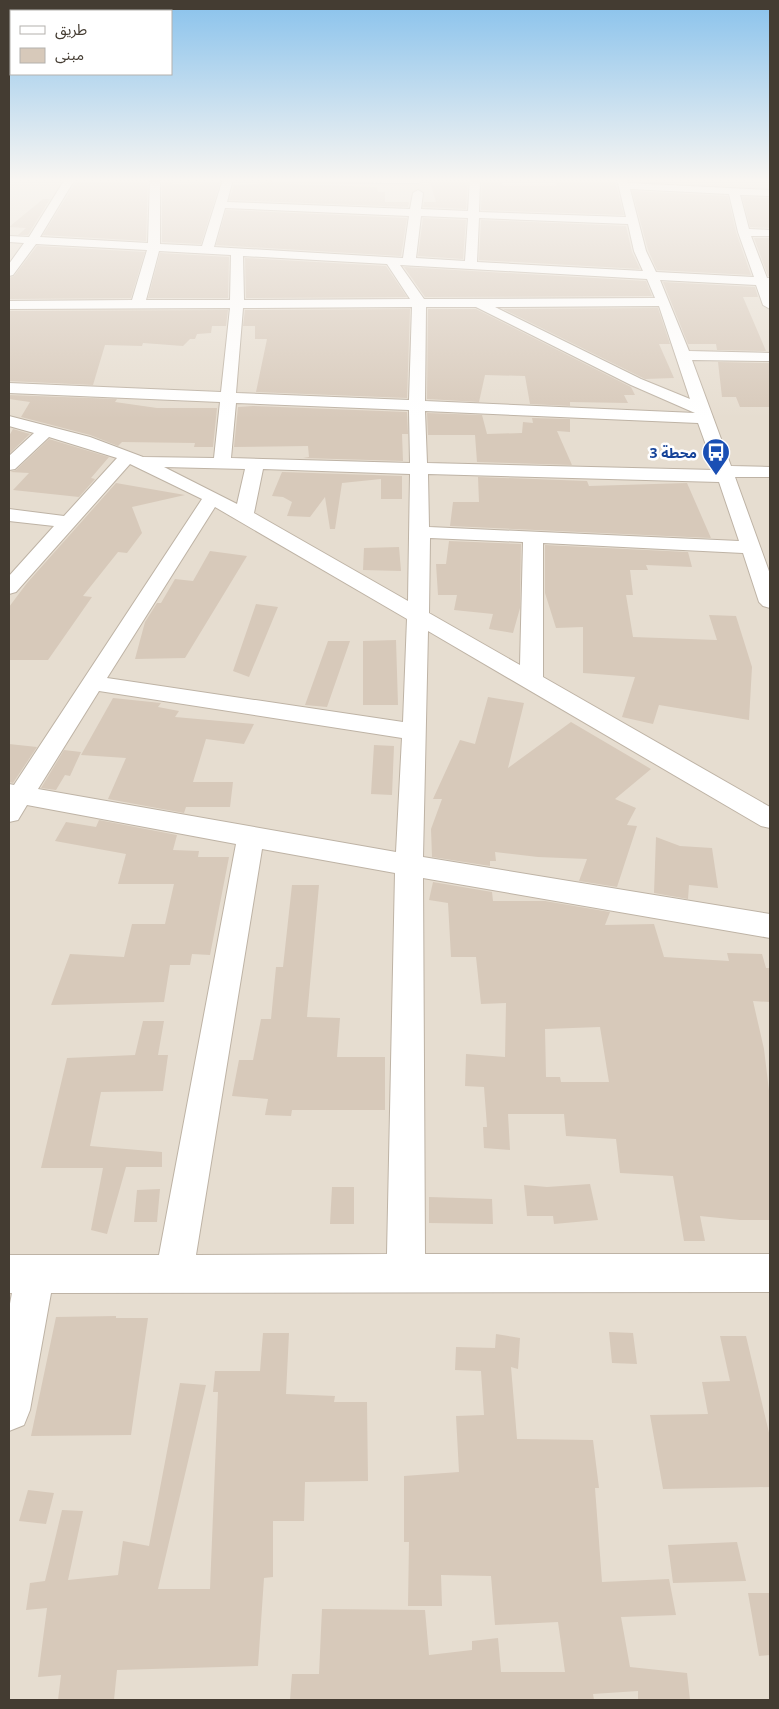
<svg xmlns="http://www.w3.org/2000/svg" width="779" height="1709" viewBox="0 0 779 1709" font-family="'Noto Sans','Noto Sans Arabic',sans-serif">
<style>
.residential{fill:#e6ddd0}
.building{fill:#d7c9ba;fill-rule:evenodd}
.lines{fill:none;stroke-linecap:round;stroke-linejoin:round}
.minor-casing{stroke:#beb3a5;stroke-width:2}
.minor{fill:#fff;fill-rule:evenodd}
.labels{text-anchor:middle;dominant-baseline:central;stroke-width:5;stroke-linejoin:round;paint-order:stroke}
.far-transit-label{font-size:14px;font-weight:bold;fill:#164399;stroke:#fff;text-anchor:end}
</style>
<rect width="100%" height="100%" fill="#f2ece2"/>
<path class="residential" d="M9,179H770V1700H9Z"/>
<path class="building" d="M113,179H148L146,241L43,235L75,183L112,182Z
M162,179H173V184L220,183L201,244L162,242Z
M429,179H468L466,209L423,207L424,202H436Z
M482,179L501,180L503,186H557L554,180L558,179L615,181L624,215L481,210Z
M271,183L377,187L378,192H385V202H409L408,207L229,200L234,185Z
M632,191L728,196L736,232L751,275L657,270L648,250Z
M742,197L770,198V228L750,227Z
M43,199H50L28,235H18L26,228L9,227Z
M226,210L407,218L401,256L216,245Z
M423,218L466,220L463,259L418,256Z
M481,220L626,226L632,252L640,269L479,260Z
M754,238H770V276H768Z
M37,246L145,252L131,298L9,299V278L14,276Z
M160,253L229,257L228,298H148Z
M245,258L386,266L407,297L246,298Z
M404,267L646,281L652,296L425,297Z
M663,282L755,287L758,297H743L766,351L717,350L716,344H688Z
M658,308L670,344H659L674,378L645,379L503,309Z
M410,309L407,398L256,392L267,339H255V326H243L245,310Z
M428,309H476L631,387L635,395H624L628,403L570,402V406L530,404L525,376L485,375L479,402L427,399Z
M228,310L226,326H212L211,333L197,334L195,339H190L183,346L143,343L142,346L105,345L93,385L9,381V311Z
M718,362L770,363V407H740L736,397H722Z
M9,395L117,399L115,402L157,408H217L213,447H194L195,443L122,442L118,446L90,435L21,417L30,402L9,399Z
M253,406L407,412L408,434H402L403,461L303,458L309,457L308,446L234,447L238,407Z
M427,413L482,415L487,434L522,433L523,422L533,423L532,418L570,419V432L557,431L572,465L477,462L475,435H428Z
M13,429L30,434L9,454V436Z
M49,439L109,457L91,478L95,479L79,497L13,490L29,473L10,472L16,470Z
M282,472L402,476V499H381V479L342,483L335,529H330L325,497L310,517L287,516L292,502L283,497L272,496Z
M478,477L587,481L589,486L687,483L711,538L450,526L453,502H479Z
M116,483L185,495L132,507L142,533L127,553L118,552L83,596L92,597L48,660H9V607L27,583Z
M449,541L521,544L520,608L513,633L489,629L493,614L454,610L457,595H438L436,564H446Z
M545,545L688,552L692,567L646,565L648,570H630L633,595H626L633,637L717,640L709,615L736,616L752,667L749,720L659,705L653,724L622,717L635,677L583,673V627L556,628L545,593Z
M399,547L401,571L363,570L364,548Z
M210,551L247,556L185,658L135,659L145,622L157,603H161L175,579L193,581Z
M256,604L278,607L249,677L233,671Z
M396,640L398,705H363V641Z
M328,641H350L327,707L305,705Z
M488,697L524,703L508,768L571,722L651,769L615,799L636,808L627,825L637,826L617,887L579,881L587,859L538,857L495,852L496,861H490V866L432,857L431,829L442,799H433L460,740L475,744Z
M113,698L161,703L158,707L179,711L175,717L254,724L244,744L206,739L193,782H233L230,807H186L184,813L108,799L126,758L81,755Z
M9,744L37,747L13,783L9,782Z
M374,745L394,746L392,795L371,794Z
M64,750L81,752L70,776L65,775L56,790L41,788Z
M99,820L177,835L173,850L199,851L198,857H229L210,955L192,954L190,965H170L164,1002L51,1005L70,954L124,957L132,924H165L174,884H118L126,854L55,841L66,822L96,827Z
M656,837L680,846L712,848L718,888L689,885L688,899L654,893Z
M433,882L492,892L493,901H545L610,912L605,925L654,924L664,957L729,961L727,953L762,954L766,968H770V1002L753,1001L764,1049L770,1099V1220H740L700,1216L705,1241H684L673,1176L620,1173L616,1139L566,1136L564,1114H508L510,1150L484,1148L483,1127H487L484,1087L465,1086L466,1054L505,1057L506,1003L481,1004L476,957H451L448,903L429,900ZM600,1027L609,1082H561L560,1077H546L545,1029Z
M292,885H319L307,1017L340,1018L337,1057H385V1110H292L291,1116L265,1115L268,1099L232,1096L239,1060H253L261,1019H271L276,967H283Z
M143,1021H164L158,1055H168L163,1091L101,1092L90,1146L162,1152V1167H126L107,1234L91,1230L103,1168H41L67,1058L135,1055Z
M590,1184L598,1220L554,1224L553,1216H527L524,1185L547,1187Z
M332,1187H354V1224H330Z
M160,1189L157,1222H134L137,1190Z
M429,1197L492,1199L493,1224L429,1223Z
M116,1316V1318H148L131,1435L31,1436L56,1317Z
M609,1332L633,1333L637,1364L612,1363Z
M263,1333H289L286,1394L335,1396L334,1402H367L368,1481L305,1482L304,1521H273V1577L264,1578L258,1666L117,1670L114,1700H58L61,1675L38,1677L47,1608L26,1610L30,1583L45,1581L62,1510L83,1511L68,1580L118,1575L123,1541L149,1546L180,1383L206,1385L158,1589H210L218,1392H213L215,1371H260Z
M496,1334L520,1338L518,1369L511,1367L517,1439L593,1440L599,1488H595L602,1582L669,1579L676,1615L621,1617L630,1667L687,1673L690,1700H638V1691L593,1694L594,1700H290L292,1674H319L322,1609L425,1610L429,1655L472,1650V1641L498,1638L501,1672H565L558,1622L495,1625L491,1576L441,1575L442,1606H408L409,1542H404V1476L459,1472L456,1416L484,1415L481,1371L455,1370L456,1347L495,1348Z
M720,1336H746L770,1437V1487L663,1489L650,1415L708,1414L702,1382L730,1381Z
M28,1490L54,1493L46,1524L19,1521Z
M737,1542L746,1581L673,1583L668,1545Z
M748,1593H770V1655L759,1656Z"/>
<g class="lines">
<g class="minor-casing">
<path id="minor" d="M65,179H75L40,237L148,243L150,179H160V244L202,246L223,179H233L227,202L410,209L413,193L418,190L423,193L421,209L468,211L470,179H480L479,212L626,217L617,179H627L628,183L770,190V196L740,195L749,229L770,230V236H751L767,278H770V309L763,305L756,285L660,280L689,351L770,353V361L692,360L731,466L770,467V477H735L770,574V608L763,606L759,602L743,553L543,543V677L770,807V828L761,826L428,631L423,857L770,914V938L423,878L425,1254H770V1292L51,1293L30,1410L24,1425L9,1431V1309L12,1293H9V1255H159L236,844L27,805L18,820L9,822V784L14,785L202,499L130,464L16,592L9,594V576L54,526L9,521V509L64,516L117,458L49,437L15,469L9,470V456L34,433L9,426V416L90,437L143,457L214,458L220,402L9,393V383L221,392L230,308L9,309V301L132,300L147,250L36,244L13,275L9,276V264L24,243L9,242V236L29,237ZM630,189L729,194L738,232L754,277L656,272L646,251ZM225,208L409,216L403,258L214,247ZM421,216L468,218L465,261L416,258ZM479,218L628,224L634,251L643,271L477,262ZM159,251L231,255L230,300H146ZM243,256L387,264L410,299L244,300ZM400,265L647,279L655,298L424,299ZM659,306L690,399L641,379L495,307ZM412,307L409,400L236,393L243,308ZM426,307H476L631,385L695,413L425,401ZM236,403L409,410L410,463L231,458ZM425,411L698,423L715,470L427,463ZM164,467L245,469L237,504ZM263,469L410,474L408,601L254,513ZM428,474L719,482L739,541L429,527ZM215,507L407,619L403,722L107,678ZM430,538L523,542L520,665L429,613ZM99,691L402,738L396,852L38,789ZM262,849L395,873L387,1254L196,1255Z
M268,179H423V180L418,183L273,182Z"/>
</g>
<use href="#minor" class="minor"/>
</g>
<linearGradient id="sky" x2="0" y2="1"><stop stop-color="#89c2ec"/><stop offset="0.43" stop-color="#f9f6f2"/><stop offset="1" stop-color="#f9f6f2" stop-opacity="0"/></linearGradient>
<rect width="779" height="419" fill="url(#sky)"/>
<defs>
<g id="bus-pin" transform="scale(1.4375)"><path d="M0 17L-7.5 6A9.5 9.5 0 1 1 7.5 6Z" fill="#1a4fb4" stroke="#fff"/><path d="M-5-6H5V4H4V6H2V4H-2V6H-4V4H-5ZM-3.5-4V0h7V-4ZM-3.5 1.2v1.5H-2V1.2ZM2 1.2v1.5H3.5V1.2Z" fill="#fff"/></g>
</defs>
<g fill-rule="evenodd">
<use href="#bus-pin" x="716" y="452"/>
</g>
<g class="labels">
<g class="far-transit-label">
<text x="697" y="452">محطة 3</text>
</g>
</g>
<rect width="779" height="1709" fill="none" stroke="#443c32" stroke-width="20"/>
<rect x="10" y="10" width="162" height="65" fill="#ffffff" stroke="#b4b1ad"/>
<rect x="20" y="26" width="25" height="8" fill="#ffffff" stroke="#b4b1ad"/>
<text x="55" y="35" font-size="15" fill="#443c32">طريق</text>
<rect x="20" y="48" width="25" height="15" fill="#d7c9ba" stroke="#b4b1ad"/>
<text x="55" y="60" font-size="15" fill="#443c32">مبنى</text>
</svg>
